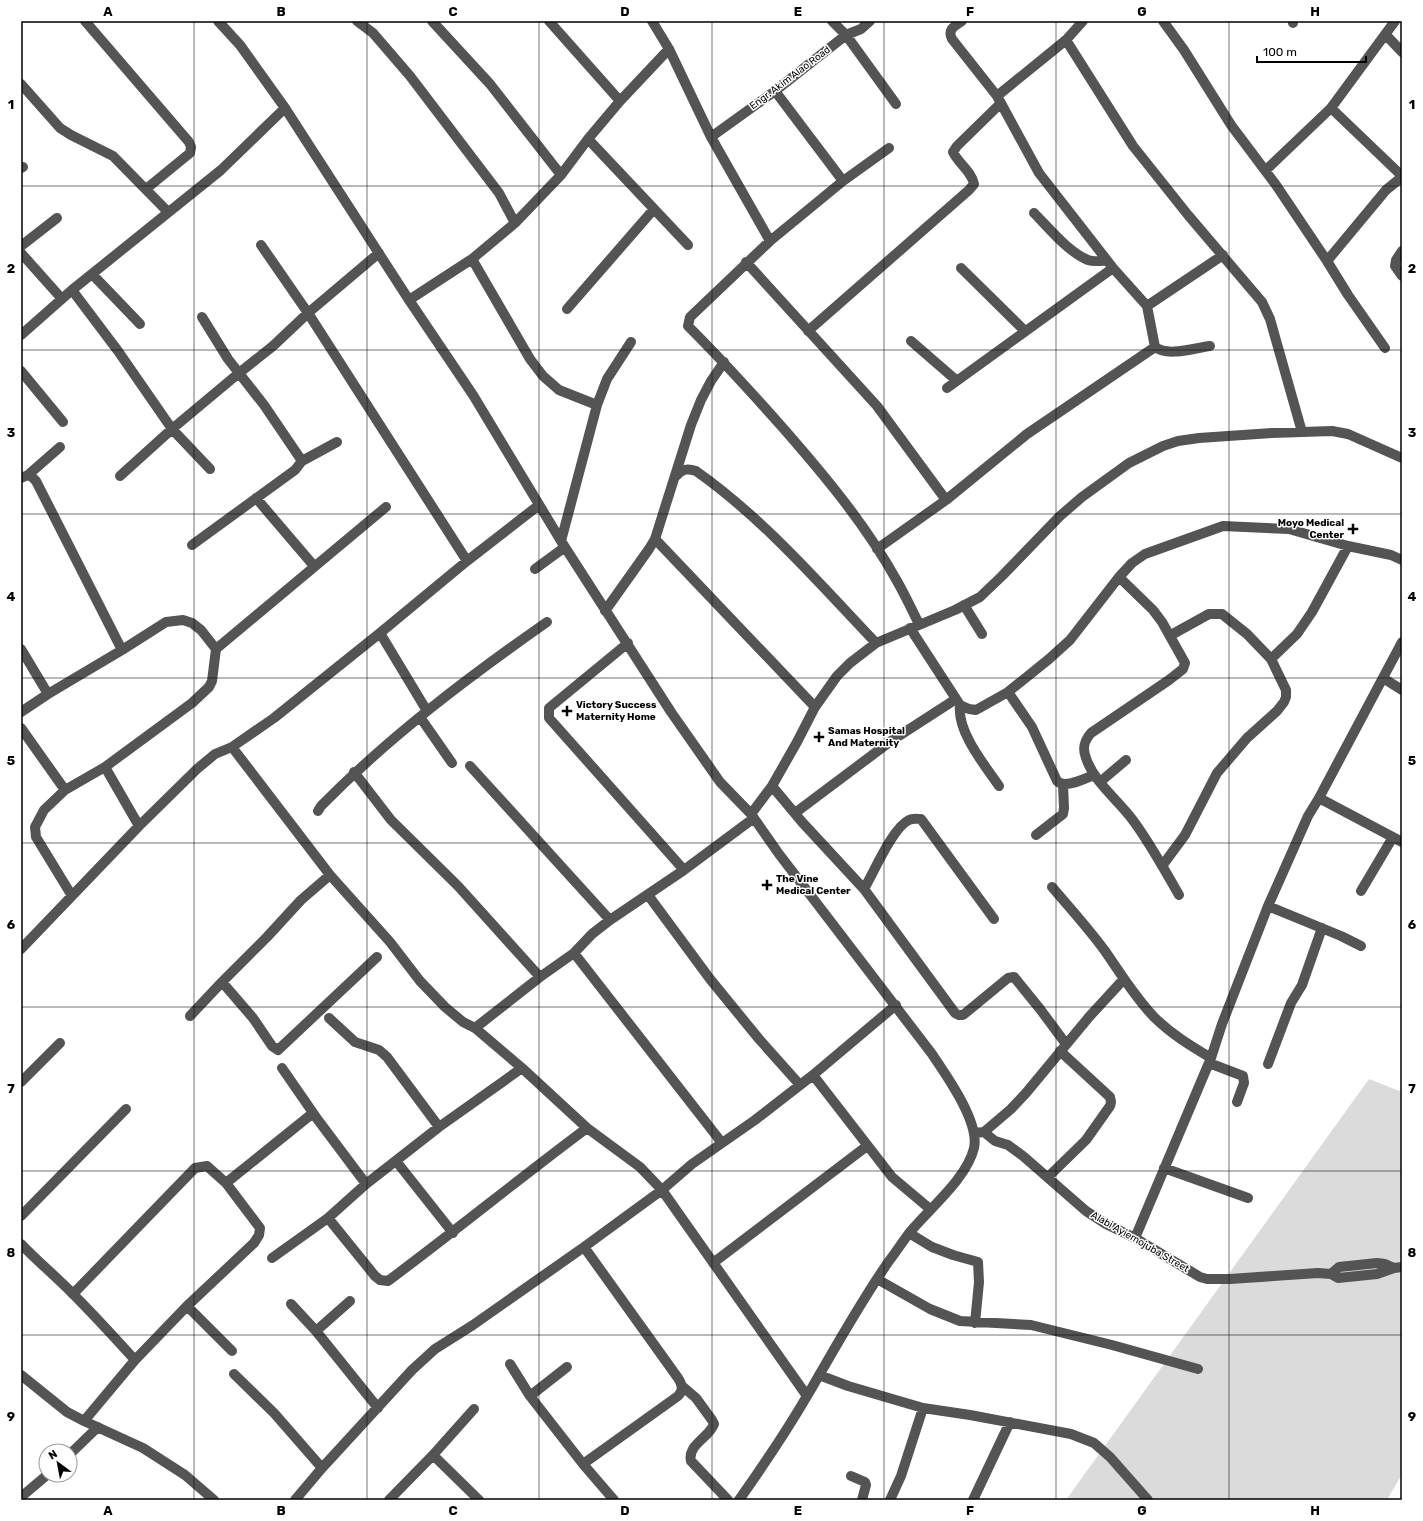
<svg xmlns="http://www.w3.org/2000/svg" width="1423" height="1521" viewBox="0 0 1423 1521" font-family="Rubik,sans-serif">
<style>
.green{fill:#dbdbdb}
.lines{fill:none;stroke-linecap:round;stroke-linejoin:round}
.minor{stroke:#545454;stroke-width:10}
.grid{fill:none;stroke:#000;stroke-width:1;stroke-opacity:0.55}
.poi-dot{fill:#000;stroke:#fff;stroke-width:1.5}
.labels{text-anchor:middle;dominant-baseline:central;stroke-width:3;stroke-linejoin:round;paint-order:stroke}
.street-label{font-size:10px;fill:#000;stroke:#fff}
.poi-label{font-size:10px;font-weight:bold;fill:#000;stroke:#fff;text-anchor:start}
.neatline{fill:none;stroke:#000;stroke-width:1.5}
.grid-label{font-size:13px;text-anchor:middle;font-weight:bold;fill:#000}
</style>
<rect width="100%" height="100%" fill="#fff"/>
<path class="green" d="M1369,1079L1402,1092V1474L1387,1500H1066Z"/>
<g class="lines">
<path class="minor" d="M85,21L189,142L191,147L190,153L146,189
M218,21L240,45L285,108L409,300L473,395L561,541L671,712L720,782L751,814L779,854L932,1054C946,1075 980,1122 974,1148C967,1178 930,1208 910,1232C903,1241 896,1252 889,1261C859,1304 834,1350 807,1396C786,1432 763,1466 739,1500
M357,21L373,33L410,76L499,193L515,223
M432,21L490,84L561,175
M549,21L620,101
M652,21L669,49L711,137L770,241
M832,21L846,35L896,104
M962,21C955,26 947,29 952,39L997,96L1039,173L1113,268L1147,306L1155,347
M1163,21L1184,50L1231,125L1276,185L1327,261L1348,295L1385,348
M1293,23V21
M1386,35L1402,52
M1066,40L1133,146L1188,215L1262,302L1270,319L1302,432
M21,84L60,128L71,135L113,156L168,212
M775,91L843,181
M997,96L1066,40L1083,21
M1331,108L1402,176
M711,137L775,91L846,35L861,29L870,21
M588,139L688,245
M889,148L843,181L770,241L690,317L688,326C721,359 752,393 783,428C825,476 866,525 897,581C905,595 912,610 919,624
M21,168L23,167
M1266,170L1331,108L1395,21
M1034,213C1049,228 1068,252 1088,260C1094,262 1101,261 1106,260
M261,245L308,313L467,561
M21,246L57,218
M1402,251L1396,260L1395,266L1402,276
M21,253L62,299
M472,259L530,359L543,376L559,390L597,405
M1327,261L1386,190L1402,177
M746,262L877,406L946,500
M961,268L1025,331
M92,274L140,324
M72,290L118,351L172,429L210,469
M409,300L472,259L515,223L561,175L588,139L620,101L669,49
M1147,306L1223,255
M567,309L654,209
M808,331L969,190L974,184C972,172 958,163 953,152L957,146L1001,103
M21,335L72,290L221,170L285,108
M911,341L956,380
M21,371L63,422
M947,388L1113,268
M302,461L337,442
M28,475L60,447
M120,476L172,429L239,373L273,346L308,313L379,253
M676,476C683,469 687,468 696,471C764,519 819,583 876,643
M21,478L28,475L32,477L36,481L122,650
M256,498L314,566
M655,539L815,707
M561,541L597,405L607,379L631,342
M192,545L295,470L302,461L264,405L228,359L202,317
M877,549L946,500L1027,434L1155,347C1168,357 1194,348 1210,346
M535,569L565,547
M1119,577L1153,610L1162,622L1185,663L1183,669L1169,680L1091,733C1084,741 1082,748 1086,758C1094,782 1117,799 1132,819C1150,843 1164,869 1179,895
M964,605L982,634
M605,611L649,549L655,539L691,425L701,400L711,381L724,362
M910,628L960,705L969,709L976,710L1008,692L1049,659L1070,640L1119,577L1132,563L1145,554L1223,526L1289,529L1348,546L1391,555L1402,560
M380,633L427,711
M628,643L549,708V718L684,870
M21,649L48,694
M1271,659L1297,634L1312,612L1348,546
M1383,678L1402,690
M1008,692L1032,727L1057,781C1065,789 1084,779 1094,775
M960,705C957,732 984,764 999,786
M21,712L48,694L122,650L166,622L183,620L192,623L201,630L216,649
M420,717L452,763
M21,728L65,790
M232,747L330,875L390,942L420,981L445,1007L463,1022L475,1028L522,1068L587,1128L640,1167L662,1190L807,1396
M470,766L610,920
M105,767L139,826
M354,772L391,820L458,886L540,977
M1100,782L1126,760
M772,786L802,822L864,889L955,1013L959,1015H963L1008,978L1014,977L1040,1009L1066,1044
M1319,798L1402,842
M318,811L321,806C389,737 467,678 547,622
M795,813L891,741L956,699
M751,814L772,786L797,742L815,707L837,676L850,663L876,643L955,610L980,597L1002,576L1060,516L1082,497L1129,463L1163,446L1178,441L1199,438L1272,433L1332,431L1348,434L1402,458
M1036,835L1063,814L1064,808L1063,784
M1162,866L1185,835L1217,773L1247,738L1277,711L1284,702L1286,697V690L1271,659L1247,634L1222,614H1209L1171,635
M1052,887C1070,908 1089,929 1105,951C1121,974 1134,996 1154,1017C1171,1034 1191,1046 1211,1058
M864,889C874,872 893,827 909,820C913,818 917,819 921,819L994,919
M1361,891L1393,837
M648,895L710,979L759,1039L800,1085
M72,896L36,837L35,827L44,810L65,790L105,767L192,703L209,687L212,681L216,649L386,507
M1268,906L1341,936L1361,946
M21,949L139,826L197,769L215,754L232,747L274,718L380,633L467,561L539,505
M574,953L722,1143
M222,982L253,1018L272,1046L278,1050L377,957
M190,1016L222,982L267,937L301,900L330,875
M329,1018L355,1042L379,1050L387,1057L439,1127
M475,1028L540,977L574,953L592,934L610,920L684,870L754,818
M1209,1063L1243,1076L1244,1083L1237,1102
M1268,1064L1291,1003L1302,985L1322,928
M282,1068L318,1120L366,1184
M813,1075L892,1177L930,1209
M21,1082L60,1043
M984,1132L1011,1109L1026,1093L1089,1017L1123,980
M975,1133L984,1132L995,1141L1008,1145L1023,1156L1086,1211L1106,1224L1135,1238L1200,1277L1207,1279H1230L1318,1273L1331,1274
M396,1161L453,1233
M1164,1168L1248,1198
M1048,1177L1086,1140L1110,1106L1111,1102L1110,1097L1060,1051
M226,1183L313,1113
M21,1216L126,1109
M328,1218L375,1276L380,1280L388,1281C455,1231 520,1178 587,1128
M909,1233L932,1247L953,1255L978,1262L979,1282L975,1323
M1135,1238L1211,1058L1222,1024L1268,906L1308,816L1319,798L1402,642
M21,1244C38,1262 57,1277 74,1295C95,1316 115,1338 135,1360
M272,1258L328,1218L366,1184L439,1127L522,1068
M713,1263L867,1146
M1331,1274L1338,1278L1377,1274L1394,1268L1402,1267
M1331,1274L1339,1267L1377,1263L1385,1264L1394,1268
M877,1279L930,1309L960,1321L1031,1325L1112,1345L1198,1369
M73,1294L195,1168L207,1166L226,1183L260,1228L259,1235L254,1243L187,1306L135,1360L84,1421
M291,1304L316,1331L378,1408
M187,1306L232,1351
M316,1331L350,1301
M510,1364L530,1396L583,1464L614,1500
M234,1374L274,1413L322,1468
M21,1375L67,1412L84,1421L143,1448L185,1475L214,1500
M819,1375L848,1386L923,1408L970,1415L1071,1434L1094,1443L1110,1457L1148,1500
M682,1386L696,1398L712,1420L714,1424C709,1438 687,1445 691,1461L728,1500
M530,1396L567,1367
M70,1454L98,1427
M433,1455L479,1500
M583,1464L678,1396C684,1390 682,1384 678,1378L584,1247
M851,1476L865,1482L866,1485L862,1500
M21,1497L47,1475
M295,1500L322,1468L412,1370L435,1349L473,1325L584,1247L662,1190L692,1164L755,1120L813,1075L896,1005
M389,1500L433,1455L474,1409
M890,1500L901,1476L923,1408
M973,1500L1010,1422"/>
</g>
<path class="grid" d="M194,21V1500M367,21V1500M539,21V1500M712,21V1500M884,21V1500M1056,21V1500M1229,21V1500M21,186H1402M21,350H1402M21,514H1402M21,678H1402M21,843H1402M21,1007H1402M21,1171H1402M21,1335H1402"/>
<g class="poi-dot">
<path d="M1351 523h4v4h4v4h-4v4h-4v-4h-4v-4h4z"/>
<path d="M565 705h4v4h4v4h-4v4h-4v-4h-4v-4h4z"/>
<path d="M817 731h4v4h4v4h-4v4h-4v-4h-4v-4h4z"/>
<path d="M765 879h4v4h4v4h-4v4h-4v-4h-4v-4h4z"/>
</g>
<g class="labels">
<g class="street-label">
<text transform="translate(790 78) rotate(-37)">Engr. Akim Alao Road</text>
<text transform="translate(1140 1242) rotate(30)">Alabi Ayiemojuba Street</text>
</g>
<g class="poi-label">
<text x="1344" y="523" text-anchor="end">Moyo Medical<tspan x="1344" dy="12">Center</tspan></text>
<text x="576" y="705">Victory Success<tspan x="576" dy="12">Maternity Home</tspan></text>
<text x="828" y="731">Samas Hospital<tspan x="828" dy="12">And Maternity</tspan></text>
<text x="776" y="879">The Vine<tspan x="776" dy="12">Medical Center</tspan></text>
</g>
</g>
<rect width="1423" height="1521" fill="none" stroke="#ffffff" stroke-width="44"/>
<g transform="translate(58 1463) rotate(328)"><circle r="19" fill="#ffffff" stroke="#999999"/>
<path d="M0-3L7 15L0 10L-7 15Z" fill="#000000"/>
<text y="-6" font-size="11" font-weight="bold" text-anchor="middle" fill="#000000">N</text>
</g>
<path d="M1257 56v6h109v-6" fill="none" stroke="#000000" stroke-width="2"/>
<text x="1263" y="56" font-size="12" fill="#000000" stroke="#ffffff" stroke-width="3" paint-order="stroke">100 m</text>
<rect x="22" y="22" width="1379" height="1477" class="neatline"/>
<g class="grid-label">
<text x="108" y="16">A</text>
<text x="281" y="16">B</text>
<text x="453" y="16">C</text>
<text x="625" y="16">D</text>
<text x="798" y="16">E</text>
<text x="970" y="16">F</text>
<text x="1142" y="16">G</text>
<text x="1315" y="16">H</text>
<text x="11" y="109">1</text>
<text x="1412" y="109">1</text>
<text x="11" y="273">2</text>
<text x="1412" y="273">2</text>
<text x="11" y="437">3</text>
<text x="1412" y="437">3</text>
<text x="11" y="601">4</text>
<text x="1412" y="601">4</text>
<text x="11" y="765">5</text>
<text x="1412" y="765">5</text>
<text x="11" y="929">6</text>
<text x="1412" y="929">6</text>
<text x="11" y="1093">7</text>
<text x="1412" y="1093">7</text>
<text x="11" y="1257">8</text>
<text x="1412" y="1257">8</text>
<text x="11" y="1421">9</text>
<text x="1412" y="1421">9</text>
<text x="108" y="1515">A</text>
<text x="281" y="1515">B</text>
<text x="453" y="1515">C</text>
<text x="625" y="1515">D</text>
<text x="798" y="1515">E</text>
<text x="970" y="1515">F</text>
<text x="1142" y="1515">G</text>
<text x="1315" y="1515">H</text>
</g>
</svg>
